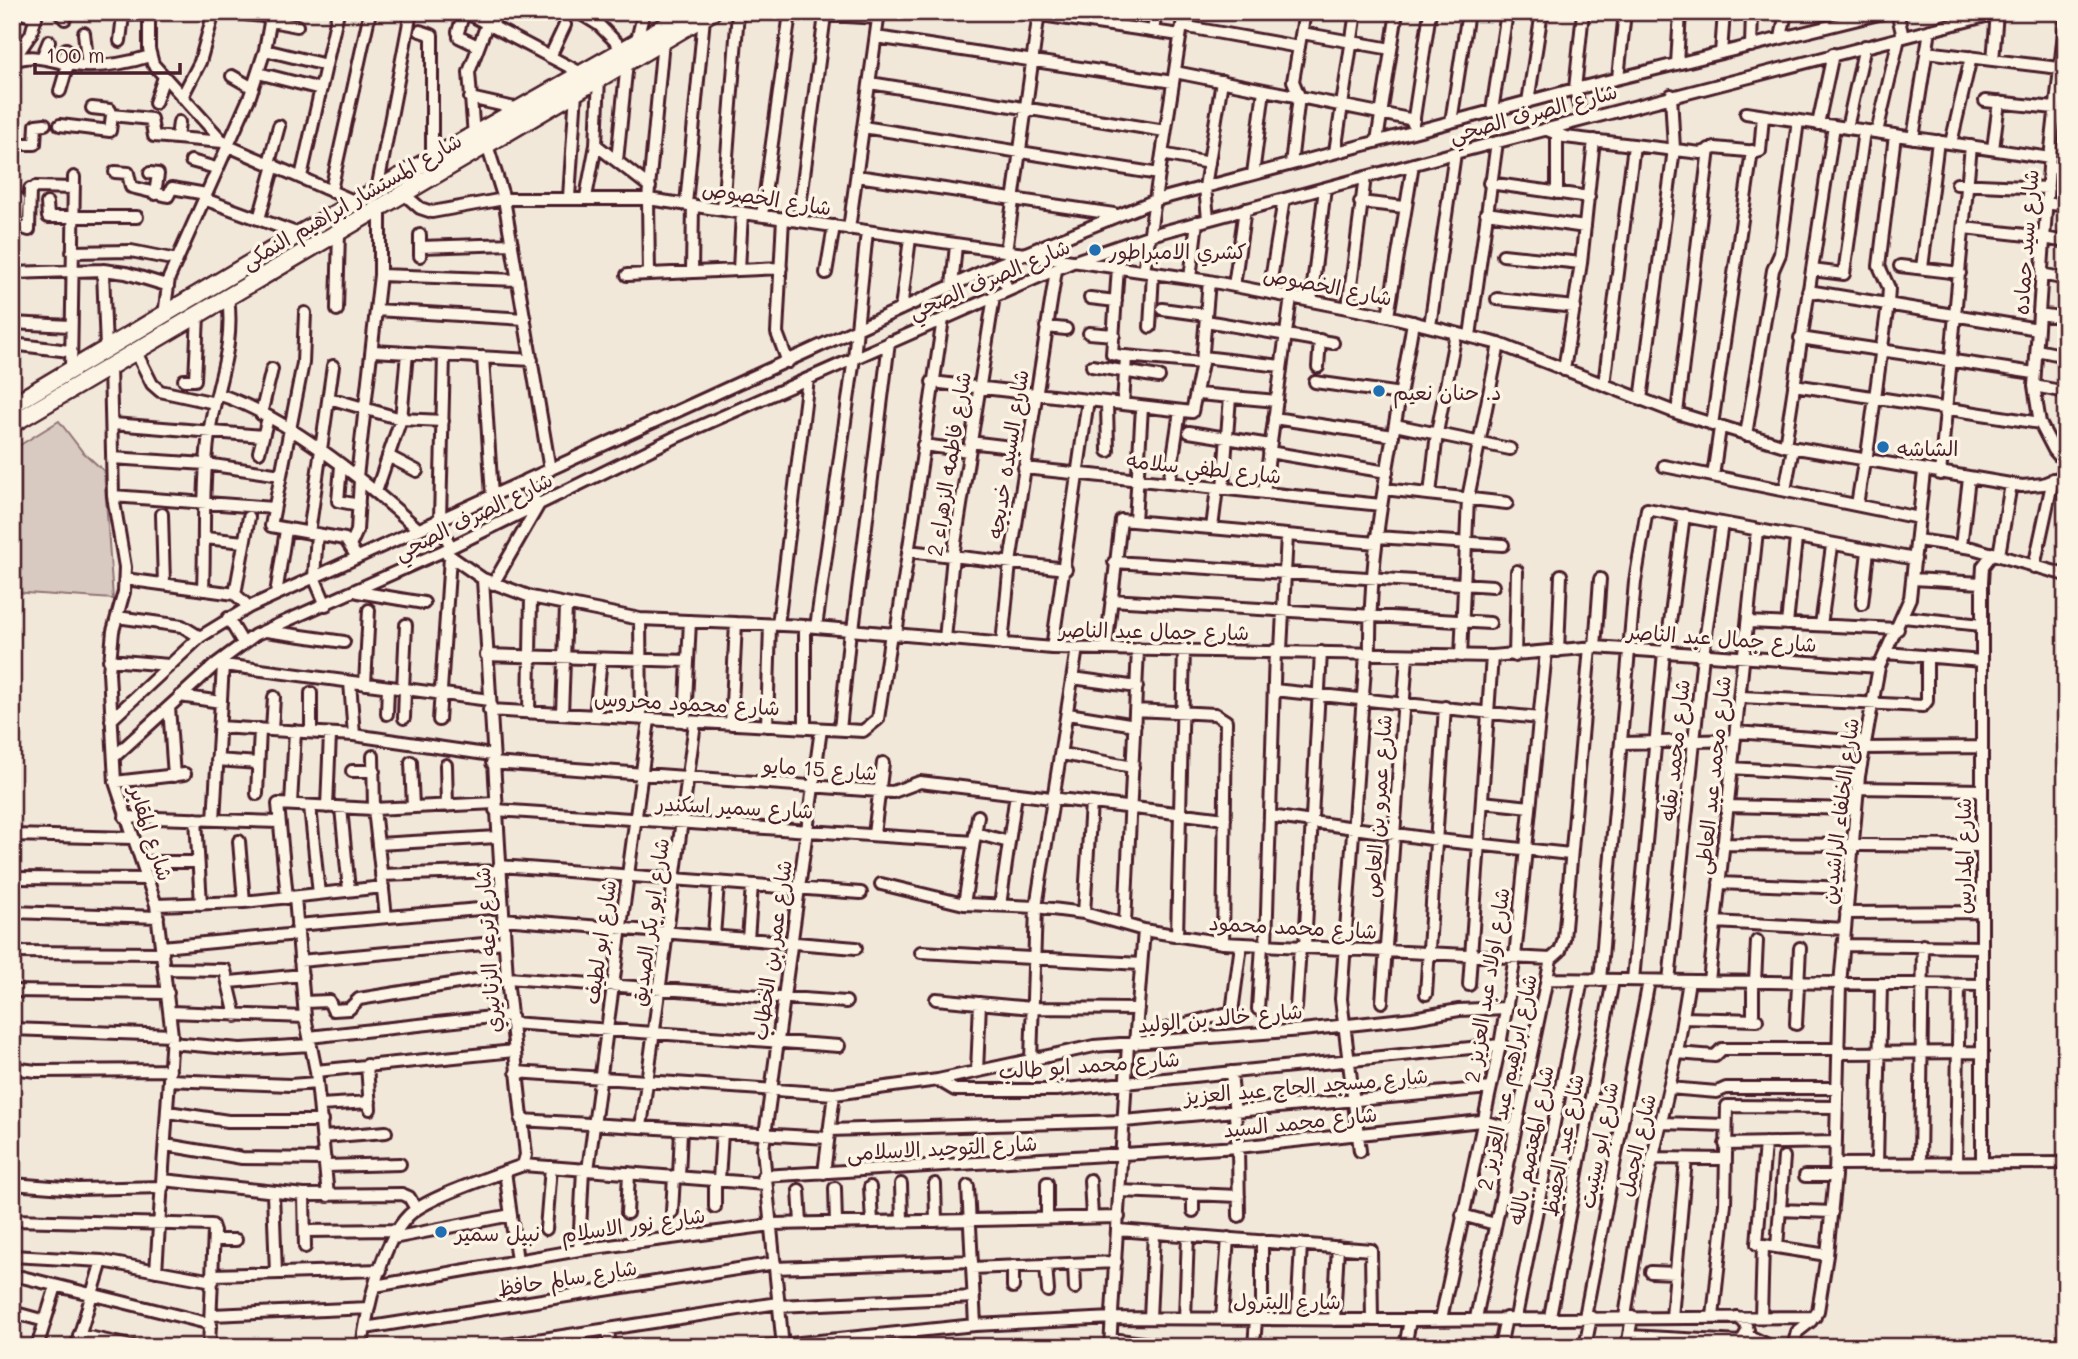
<svg xmlns="http://www.w3.org/2000/svg" width="2078" height="1359" viewBox="0 0 2078 1359" font-family="Mali,'Playpen Sans Arabic',sans-serif">
<style>
.green{fill:#d8cac0;stroke:#917476;stroke-width:2}
.lines{fill:none;stroke-linecap:round;stroke-linejoin:round}
.street-casing{stroke:#4a1f2b;stroke-width:16}
.secondary-casing{stroke:#4a1f2b;stroke-width:21}
.street{stroke:#fcf5e5;stroke-width:10}
.secondary{stroke:#fcf5e5;stroke-width:16}
.poi-dot{fill:#1f6fb2;stroke:#fcf5e5;stroke-width:2.5}
.labels{text-anchor:middle;dominant-baseline:central;stroke-width:7;stroke-linejoin:round;paint-order:stroke}
.street-label{font-size:21px;fill:#4a1f2b;stroke:#fcf5e5}
.poi-label{font-size:21px;fill:#4a1f2b;stroke:#fcf5e5;text-anchor:start}
</style>
<rect width="100%" height="100%" fill="#f1e8da"/>
<filter id="ink" filterUnits="userSpaceOnUse"><feTurbulence type="fractalNoise" baseFrequency=".0143" numOctaves="2"/><feDisplacementMap in="SourceGraphic" scale="14" xChannelSelector="R" yChannelSelector="G"/><feConvolveMatrix kernelMatrix="1 2 1 2 8 2 1 2 1" color-interpolation-filters="sRGB"/></filter>
<g filter="url(#ink)">
<path class="green" d="M59,421L82,451L104,471L113,599L12,592V450Z"/>
<g class="lines">
<g class="street-casing">
<path id="street" d="M20,12L36,18
M59,12L65,19
M149,12V49L153,64L226,145L356,202
M226,12L272,17
M465,12L583,74
M578,12L599,25L624,50
M782,12L878,18
M1020,12L1180,35
M1897,12L1903,37
M2066,15L2049,167L2034,386L2040,423L2054,450L2066,464
M271,21L297,26
M1182,26L1299,47
M492,27L497,12
M420,31L432,35V159
M1153,31L1156,12
M458,32L464,12
M84,33L88,66
M1302,33L1391,49
M459,37L478,46
M876,37L1173,82
M1781,38L1786,12
M120,41L123,15L149,14
M636,43L644,12
M1751,46L1752,12
M265,50L326,65
M1926,52L2059,68
M1721,53L1724,12
M550,57L565,25
M42,58L49,41
M1993,60L1997,13
M12,62C35,50 59,65 83,66C106,67 128,63 150,56
M12,62L31,34L37,12
M64,64L66,49
M1677,64L1680,12
M1175,72L1414,120
M258,73L321,89
M232,76L253,88
M1618,78L1625,12
M870,83L1165,131
M12,86H13
M60,91L68,64
M182,97L200,62L214,12
M470,98L519,109
M1985,101L2055,108
M1528,102L1542,12
M155,103L164,77
M92,108L110,110L112,115L151,119L154,136L223,142
M1492,111L1507,12
M1746,113L2050,158
M1582,119L1575,89L1583,12
M1451,122L1468,12
M1413,124L1430,12
M1818,124L1833,54
M60,125L110,131L112,115
M863,127L1159,174
M1847,128L1865,46
M1545,129L1565,137L1701,153L1715,148L1757,152L1760,151L1763,116
M1877,132L1899,38
M474,136L469,72L487,24
M177,138L179,122
M1913,138L1930,30
M1377,141L1397,12
M1951,143L1971,57
M12,144H35L36,125L45,124
M487,145L504,199L550,470
M596,145L650,187
M1993,149L1999,102
M1335,152L1356,12
M1162,154L1209,163
M191,161L216,168
M617,161L627,62
M269,163L279,126
M1291,164L1299,96L1293,81L1305,12
M2049,167L2066,170
M115,172L128,173L131,187L168,196L172,188L206,194
M150,173L158,174L155,194
M1253,174L1264,90
M857,176L1114,214
M301,177L338,12
M1489,183L1589,197
M1957,184L2048,188
M35,187L74,188
M331,190L370,12
M377,190L411,12
M403,193L420,208L432,212L504,199H648L1209,281L1388,316L1499,344L1677,413L1785,446L2022,486L2043,484L2066,475
M1557,193V134
M569,197L576,92
M586,197L596,145L599,78
M204,199L299,234
M1360,202L1404,207
M47,203L48,217H137
M2046,203L2066,206
M686,204L704,18
M723,209L738,12
M1486,213L1585,227
M762,215L790,13
M783,218L777,333L788,362
M259,219L274,165
M1208,219L1205,187L1222,81
M798,221L825,15
M12,224L29,230L30,189
M17,226L19,199
M1964,228L2044,237
M849,229L879,12
M2044,238L2066,242
M420,247L512,244
M72,252L131,251L177,260
M1006,252L1039,12
M1503,255L1581,263
M420,256V235
M997,265L1008,290
M1900,266L1960,273
M1118,267L1112,354L1126,357L1123,404
M1922,268L1938,141
M103,270L106,349
M739,270L742,212
M1812,270L1844,274L1864,131
M1144,271L1184,12
M692,272L693,205
M12,273L103,270L126,273L166,285
M826,273L834,226
M649,274L648,199L663,41
M2041,274L2066,279
M380,275L518,280
M627,275L781,268
M1190,278L1197,222
M952,286L956,245
M1234,286L1245,209
M1808,291L2038,329
M1269,292L1284,199
M1090,298L1116,301
M1497,299L1575,307
M1311,301L1325,188
M1348,308L1365,177
M901,309L910,238
M1162,309L1206,315
M337,310L339,231
M376,310L525,319
M305,313L303,363L271,526L345,539L357,557
M2039,314L2066,318
M164,315L169,278L250,96L265,50L272,12
M1388,316L1413,164
M1206,321L1333,343
M12,323L70,326
M1430,326L1455,153
M1046,327L1066,329
M1150,327L1153,273
M1089,333L1114,335
M1470,336L1497,142
M1800,338L2034,373
M12,344L69,351
M2037,350L2066,356
M373,351L532,360
M136,352L152,384L160,391L215,403
M1125,356L1202,363
M483,357L492,496
M1203,357L1281,366
M110,366L113,496L125,567L124,592L113,631L109,672L115,782L156,905L172,1035L156,1271
M1092,366L1159,377
M1318,367L1320,340
M71,370L74,177
M1564,370L1581,263L1594,140
M184,380H195L198,315
M932,382L1192,412L1202,363L1209,281
M1315,382L1401,394
M1604,385L1634,145
M1794,385L2040,423
M2034,386L2066,392
M218,394C286,416 365,481 418,529
M1198,394L1277,401
M329,398L401,419L443,421
M1641,400L1674,149L1671,95
M1107,403L1108,451
M1677,413L1709,149
M261,414L272,369
M1274,418L1393,436
M113,424L263,436
M1395,425L1510,449
M1712,425L1752,151
M1189,432L1270,445
M1746,435L1773,270L1780,254L1798,121
M970,442L1027,449
M923,445L969,451
M1785,446L1834,126
M259,452L268,418
M1269,452L1387,472
M388,456L417,471
M112,458L206,464L281,475
M1866,462L1888,304L1889,288L1879,266L1895,135
M341,466L338,501L359,505
M1664,466L1919,518
M1024,468L1381,505
M1940,474L1971,146
M1713,476L1720,428
M357,477L380,275V206
M1169,483L1180,411
M1223,489L1230,397
M1384,489L1507,503
M1785,490L1793,448
M376,492L401,419L407,353
M1264,493L1291,297
M1430,494L1437,433L1456,333
M113,496L274,508
M1857,505L1864,462
M162,514L164,584
M440,519L444,355
M437,520L451,547
M1135,521L1142,407
M1212,528L1217,488
M309,533L333,366
M317,534L314,577L326,605
M1376,537L1503,545
M205,538L244,542
M1917,540L1972,548L2066,575
M351,544L357,531L360,480
M1961,546L1969,478
M443,551L483,579L531,597L640,619L805,626L1052,648L1492,656L1595,647L1879,667
M908,551L1066,569
M1999,555L2011,484
M1114,562L1493,586
M2034,567L2053,479
M125,579L235,594L249,607
M1913,579L1982,583
M493,584L538,506L524,481
M203,590C205,538 202,485 209,434C216,382 235,352 228,296
M358,592L424,603
M235,594L249,517
M276,594L286,530
M1111,600L1490,623
M1862,604L1868,551
M117,617L182,626L200,637
M1903,617L1982,625
M228,618L243,643
M640,619L641,719
M1748,622L1898,629
M1787,624L1796,539
M778,625L808,379
M1821,625L1832,546
M816,627L854,358L867,231
M853,630L889,342
M266,631L344,642
M896,634L943,319
M945,639L953,556L994,296
M1002,644L1010,563L1056,270
M1595,647L1600,579
M1052,648L1088,400
M1106,649L1121,520L1376,543
M1281,650L1287,535
M1558,651L1561,575
M1666,653L1684,515
M1886,653L1982,661
M1370,654C1368,542 1395,432 1413,322
M486,655L688,661
M1461,656L1468,498L1499,344
M1515,656L1517,571
M109,660L169,665
M216,664L489,700
M1073,678L1137,687
M350,682L354,735
M365,684L369,610
M403,689L406,625
M1274,690L1539,718
M311,693V732
M180,696L221,702
M1740,697L1923,706L1927,701V657
M169,707L174,776
M489,710L863,731L878,719L891,633
M1135,710L1215,714L1226,721L1223,943
M529,712L531,597
M387,714L388,687
M562,714L566,606
M1068,714L1135,725
M595,716L601,659
M404,718L405,689
M111,720L200,637L249,607L997,265L1156,200L1575,89L1887,12
M439,720L450,557
M685,722L690,621
M731,724L736,623
M767,726L770,625
M219,727L354,735L492,755
M805,728V626
M272,730L274,697
M840,730L850,630
M1736,732L1864,742
M1623,743L1735,740
M1863,748L1982,747
M1062,754L1133,767
M373,756L374,809L386,917
M114,757L216,664L255,635L443,551L676,437L1075,261L1151,235L1455,153L2001,12
M217,760L258,763
M411,762L413,807
M492,763L893,792L920,782L1225,819
M446,765L447,806
M1731,768L1859,776
M352,771H374
M115,782L185,774
M1857,788L1982,790
M257,794L260,729
M1482,802L1530,807
M291,804L295,731
M310,806L319,894
M1727,806L1855,809
M327,807L330,734
M341,808L349,890
M495,810L974,842
M1270,816L1438,840L1570,854
M125,817L279,822
M196,819L201,904
M214,820L223,665
M975,833L1009,842
M874,834L883,763
M12,835L133,838
M239,841L244,902
M378,844L497,837
M1723,844L1982,846
M142,862H198
M499,866L861,893
M381,875L500,871
M12,878L148,879
M1719,883L1848,888
M881,884L964,904L1036,907L1084,913L1144,930L1223,943L1551,959
M295,897L305,1017L316,1071L328,1196
M287,898L278,804L374,809L495,803
M964,904L978,816
M156,905L244,902L383,887
M1000,905L1016,794
M12,912L158,917
M1084,913L1091,803
M1846,913L1982,912
M503,919L856,948
M1715,922L1845,929
M1125,923L1138,649
M297,925L502,907
M714,936L718,883
M1177,936L1184,649
M748,939L752,885
M1266,945L1275,650
M1843,945L1982,947
M1305,946L1321,652
M162,947L298,934
M12,952L163,953
M921,952L1141,964
M300,961L505,942
M165,969L225,970L236,1016
M507,978L846,1002
M1547,979L1982,985
M1600,980L1635,582L1647,509L1915,559
M1633,980L1664,652
M1669,981L1703,655L1722,523
M1709,981L1757,531
M230,982L302,975
M1755,982L1757,941
M1469,985L1492,656
M12,991L168,993
M1426,994L1445,707
M936,999L1032,1008L1138,1009
M304,1002L329,1001L333,1010L349,1009L359,999L507,975
M1382,1002L1407,656
M1296,1008L1300,946
M1258,1009L1262,945
M170,1012L305,1017
M1684,1018L1757,1020
M1753,1020V982
M511,1023L839,1046
M1796,1024L1800,948
M12,1029L172,1035
M1162,1030L1232,1012L1241,945
M309,1037L510,1015
M171,1043L240,1049L311,1045
M1135,1044L1144,930
M1677,1053L1715,1056L1722,1049H1839
M1839,1053L1982,1052
M1031,1060L1036,907L1077,648
M367,1065L370,1109
M12,1068L36,1071L170,1070
M316,1071L514,1051
M977,1071L980,1003
M516,1072L834,1094L938,1080L955,1090H1056L1500,1045
M1231,1072L1238,1147L1239,1216
M169,1080L290,1085L317,1083
M938,1080L1094,1046L1302,1030L1413,1018L1459,1010L1506,1008
M1669,1088L1717,1092L1726,1088H1838
M320,1105L370,1102
M168,1112L228,1121H322
M521,1120L828,1138
M1661,1123L1726,1125
M641,1127L695,723
M829,1130L1124,1121L1490,1088
M323,1137L386,1132
M1765,1143L1757,1244L1827,1255
M1725,1144L1836,1142
M166,1145L242,1158L325,1159
M1360,1151L1341,999L1366,654
M1654,1158L1725,1159
M1982,1162V583L1983,566L1993,553
M1920,1163L1923,945
M1956,1163L1959,985
M1836,1164L2066,1163
M1877,1164L1881,984
M523,1165L765,1184
M326,1166L400,1164
M588,1170L649,720
M505,1171L517,1261
M824,1173L834,1094
M763,1176L1238,1147L1481,1121L1515,1129
M1805,1176H1835
M679,1177L681,1130
M163,1180L304,1195L402,1194L409,1197L416,1209
M719,1180L722,1132
M1090,1180L1092,1217
M1047,1183V1218
M12,1184L78,1189L163,1187
M901,1184L902,1221
M935,1184L936,1221
M968,1186L975,1325
M870,1187L872,1222
M835,1188L836,1223
M799,1190L801,1223
M1120,1191L1239,1196
M273,1193L276,1273
M1193,1194V1211
M304,1195L305,1247
M715,1207V1180
M1780,1210L1832,1212
M672,1212L674,1176
M627,1213L629,1173
M1462,1215L1495,1224
M12,1220L212,1225L214,1231L209,1347
M772,1224L1119,1217
M546,1229L551,1167
M1118,1230L1371,1250L1372,1320
M305,1231L397,1230
M393,1238L511,1215
M214,1240H236
M1777,1247L1784,1157
M579,1250L583,1169
M12,1256L102,1261L213,1281
M1074,1264L1075,1288
M1046,1265L1048,1291
M1013,1266V1287
M775,1268L972,1261
M972,1268L1116,1262
M1651,1272L1676,1273
M213,1275L381,1270
M22,1277L211,1324
M375,1286L579,1250L772,1225
M778,1306L974,1297
M12,1312L45,1321
M212,1315L369,1308
M1516,1317L1582,980
M1550,1317L1613,980
M1585,1317L1649,981
M1625,1317L1643,1200L1677,1053L1689,981
M1672,1317L1686,1159
M1713,1317L1725,1204L1727,1106L1837,1107
M1761,1317L1763,1245
M1150,1318L1154,1233
M1185,1318L1188,1235
M1476,1318L1551,959L1560,951L1564,939L1590,647
M1222,1319L1228,1238
M1262,1319V1241
M1297,1319L1301,1244
M1441,1319L1500,1045L1515,957L1546,652
M1334,1320L1338,1247
M365,1328L775,1263
M608,1329L610,1347
M79,1335L135,1347
M1747,1335L1772,1347
M1629,1336L1741,1342L1748,1330L1744,1322L1737,1317
M1111,1339L1175,1347
M571,1343L572,1347
M37,1347L56,1286
M76,1347L102,1261
M362,1347C367,1309 381,1243 409,1215C428,1197 496,1175 523,1165L526,1155L507,978L483,579
M490,1347L778,1303
M761,1347L975,1325L1113,1318L1410,1320L1815,1317
M783,1347L763,1149L821,729
M1110,1347L1128,1044
M1254,1347L1256,1319
M1405,1347L1410,1320
M1500,1347L1506,1318
M1585,1347L1591,1317
M1627,1347L1632,1317
M1793,1347L1797,1332L1811,1321L1818,1311L1827,1255L1835,1176L1840,984L1859,776L1879,667L1910,598L1924,472"/>
</g>
<g class="secondary-casing">
<path id="secondary" d="M12,405L299,234L690,12
M12,424L712,12"/>
</g>
<use href="#street" class="street"/>
<use href="#secondary" class="secondary"/>
</g>
</g>
<g class="poi-dot">
<circle cx="1095" cy="250" r="7"/>
<circle cx="1379" cy="391" r="7"/>
<circle cx="1883" cy="447" r="7"/>
<circle cx="441" cy="1232" r="7"/>
</g>
<g class="labels">
<g class="street-label">
<text transform="translate(1533 112) rotate(-15)">شارع الصرف الصحي</text>
<text transform="translate(767 197) rotate(9)">شارع الخصوص</text>
<text transform="translate(351 200) rotate(-30)">شارع المستشار ابراهيم النمكى</text>
<text transform="translate(2025 242) rotate(-86)">شارع سيد حماده</text>
<text transform="translate(989 278) rotate(-23)">شارع الصرف الصحي</text>
<text transform="translate(1328 285) rotate(11)">شارع الخصوص</text>
<text transform="translate(1007 454) rotate(-81)">شارع السيده خديجه</text>
<text transform="translate(948 464) rotate(-81)">شارع فاطمه الزهراء 2</text>
<text transform="translate(1204 467) rotate(6)">شارع لطفي سلامه</text>
<text transform="translate(473 515) rotate(-26)">شارع الصرف الصحي</text>
<text transform="translate(1154 630) rotate(1)">شارع جمال عبد الناصر</text>
<text transform="translate(1722 637) rotate(4)">شارع جمال عبد الناصر</text>
<text transform="translate(687 702) rotate(3)">شارع محمود محروس</text>
<text transform="translate(1674 750) rotate(-84)">شارع محمد بقله</text>
<text transform="translate(820 768) rotate(4)">شارع 15 مايو</text>
<text transform="translate(1712 775) rotate(-84)">شارع محمد عبد العاطى</text>
<text transform="translate(735 806) rotate(3)">شارع سمير اسكندر</text>
<text transform="translate(1377 806) rotate(-86)">شارع عمرو بن العاص</text>
<text transform="translate(1839 811) rotate(-83)">شارع الخلفاء الراشدين</text>
<text transform="translate(152 833) rotate(72)">شارع المقابر</text>
<text transform="translate(1962 856) rotate(-90)">شارع المدارس</text>
<text transform="translate(649 922) rotate(-82)">شارع ابو بكر الصديق</text>
<text transform="translate(1293 926) rotate(3)">شارع محمد محمود</text>
<text transform="translate(599 942) rotate(-82)">شارع ابو لطيف</text>
<text transform="translate(487 950) rotate(-94)">شارع ترعه الزنانيري</text>
<text transform="translate(771 950) rotate(-82)">شارع عمر بن الخطاب</text>
<text transform="translate(1486 985) rotate(-81)">شارع اولاد عبد العزيز 2</text>
<text transform="translate(1220 1017) rotate(-5)">شارع خالد بن الوليد</text>
<text transform="translate(1089 1064) rotate(-4)">شارع محمد ابو طالب</text>
<text transform="translate(1506 1082) rotate(-78)">شارع ابراهيم عبد العزيز 2</text>
<text transform="translate(1306 1085) rotate(-5)">شارع مسجد الحاج عبد العزيز</text>
<text transform="translate(1300 1121) rotate(-6)">شارع محمد السيد</text>
<text transform="translate(1530 1145) rotate(-79)">شارع المعتصم بالله</text>
<text transform="translate(1562 1145) rotate(-79)">شارع عبد الحفيظ</text>
<text transform="translate(1598 1145) rotate(-79)">شارع ابو ستيت</text>
<text transform="translate(1636 1145) rotate(-77)">شارع الجمل</text>
<text transform="translate(942 1147) rotate(-3)">شارع التوحيد الاسلامى</text>
<text transform="translate(633 1224) rotate(-8)">شارع نور الاسلام</text>
<text transform="translate(567 1277) rotate(-9)">شارع سالم حافظ</text>
<text x="1287" y="1300">شارع البترول</text>
</g>
<g class="poi-label">
<text x="1109" y="250">كشري الامبراطور</text>
<text x="1393" y="391">د. حنان نعيم</text>
<text x="1897" y="447">الشاشه</text>
<text x="455" y="1232">نبيل سمير</text>
</g>
</g>
<rect width="2078" height="1359" fill="none" stroke="#fcf5e5" stroke-width="42"/>
<rect x="21" y="21" width="2036" height="1317" fill="none" stroke="#4a1f2b" stroke-width="2.5" filter="url(#ink)"/>
<path d="M35 63v10h145v-10" fill="none" stroke="#4a1f2b" stroke-width="3.5"/>
<text x="46" y="63" font-size="21" fill="#4a1f2b" stroke="#fcf5e5" stroke-width="5" paint-order="stroke">100 m</text>
</svg>
